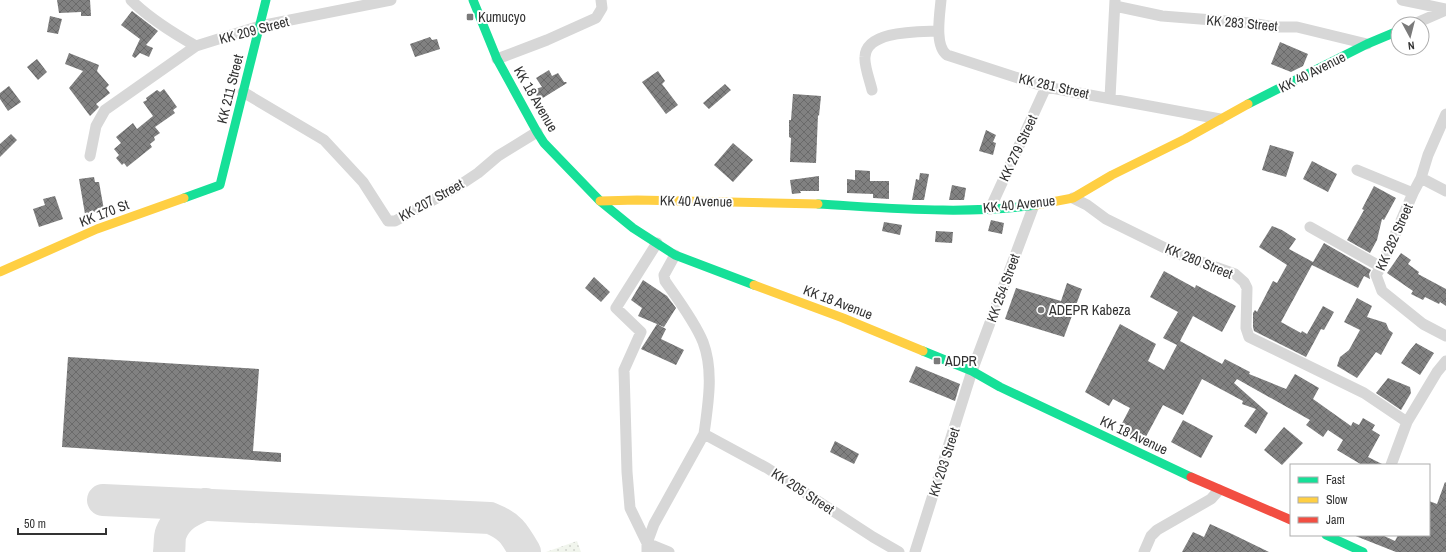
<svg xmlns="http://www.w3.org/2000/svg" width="1446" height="552" viewBox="0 0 1446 552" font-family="'Archivo Narrow',sans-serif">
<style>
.grass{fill:url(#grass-dots)}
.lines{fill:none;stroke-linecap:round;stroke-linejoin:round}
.taxiway{stroke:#dedede;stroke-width:32}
.building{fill:url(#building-cross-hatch)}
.street{stroke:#d7d7d7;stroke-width:11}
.fast{stroke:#16e098;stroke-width:9}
.slow{stroke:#ffcf43;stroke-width:9}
.jam{stroke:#f24e42;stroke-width:9}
.poi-dot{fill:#7a7a7a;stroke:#fff;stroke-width:1.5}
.labels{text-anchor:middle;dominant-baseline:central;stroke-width:4;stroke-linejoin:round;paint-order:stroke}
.poi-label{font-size:14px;fill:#333;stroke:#fff;text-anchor:start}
.street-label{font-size:14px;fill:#333;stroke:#fff}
</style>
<defs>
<pattern id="grass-dots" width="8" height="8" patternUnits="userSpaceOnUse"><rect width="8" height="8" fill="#f1f5ed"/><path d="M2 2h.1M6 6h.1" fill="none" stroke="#cfd2cc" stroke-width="1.8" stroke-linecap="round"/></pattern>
<pattern id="building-cross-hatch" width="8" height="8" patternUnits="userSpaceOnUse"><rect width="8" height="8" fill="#818181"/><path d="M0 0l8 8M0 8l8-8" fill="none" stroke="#6a6a6a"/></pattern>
</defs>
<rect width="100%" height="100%" fill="#fff"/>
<path class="grass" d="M577,541L581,552H546Z"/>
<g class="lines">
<path class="taxiway" d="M103,500L490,518C510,526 514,533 525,552
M169,552C170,546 169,538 171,533C178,516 190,511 206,504"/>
</g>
<path class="building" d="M57,0H90L91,16H81V12L59,13Z
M132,11L158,31L146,45L153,48L149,57L140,53L135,58L132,56L140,39L121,25Z
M50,16L62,19L58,34L47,32Z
M430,37L432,40L437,39L440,49L415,57L410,44Z
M1280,42L1308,54L1303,66L1291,72L1271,64Z
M69,53L99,65L97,71L109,85L106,88L110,93L96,104L99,107L90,116L69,88L83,71L65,64Z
M37,59L47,72L38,80L27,67Z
M549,70L552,76L558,73L564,82H566L567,83L538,101L535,89L542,87L536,78Z
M658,71L665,81L662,84L678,105L666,114L642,82Z
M725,84L731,90L709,109L703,103Z
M9,86L21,102L8,111L0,99V93Z
M164,89L177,107L173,110L175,113L155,127L160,133L154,137L155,140L150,144L152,147L127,167L124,163L122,165L116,158L119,155L114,149L121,143L116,137L133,123L137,129L153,116L143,102L147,100L146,98L157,90L160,92Z
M793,94L821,96L819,116L818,115L816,163L790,162L791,138L789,137V120H791Z
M986,130L996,135L993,142L996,143L993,155L979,151Z
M11,134L17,140L0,157V144Z
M733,143L753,160L733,182L714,165Z
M1270,145L1294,152L1286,177L1262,170Z
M1312,161L1337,174L1328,192L1303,179Z
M855,170L870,171V181H889V199L873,198V194L847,193V179L855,180Z
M920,173L929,174L924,200H912L916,179L919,180Z
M819,176V191H800L801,193L792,194L790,180Z
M94,177L95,182H99L104,210L85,214L79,179Z
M952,185L966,188L964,200H949Z
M1374,186L1396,198L1384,220L1382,219L1377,240L1370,253L1347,240L1364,210L1362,209Z
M55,196L63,219L39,227L33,209L45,205L43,199Z
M991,220L1004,223L1002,234L988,231Z
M884,222L902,225L900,235L882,231Z
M1272,226L1282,230L1296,239L1289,249L1313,262L1324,243L1371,270L1369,274L1370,279L1364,276L1358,288L1312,265L1281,322L1301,333L1302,331L1307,334L1323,306L1334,312L1324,330L1321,329L1306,357L1254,331L1253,327V313L1255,310L1257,312L1273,281L1277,283L1287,265L1259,247Z
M936,231L953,232L952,243L935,242Z
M1401,253L1411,260L1408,264L1419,272L1418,274L1446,289V306L1440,302L1439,304L1425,297L1423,300L1411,294L1413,291L1387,273Z
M1164,271L1195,288L1196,285L1236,306L1222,332L1193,316L1180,341L1222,364L1225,359L1250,372L1249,374L1286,389L1295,374L1319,388L1313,399L1351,426L1353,422L1359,425L1363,418L1375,425L1372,430L1380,435L1368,457L1384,465H1362L1337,450L1343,440L1328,430L1323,437L1306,425L1310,420L1237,379L1234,383L1268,413L1256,434L1244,426L1256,409L1242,404L1243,401L1202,379L1183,415L1163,405L1142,444L1118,431L1130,408L1113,399L1109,406L1085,392L1120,324L1156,344L1148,361L1164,370L1177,345L1163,338L1178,312L1150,297Z
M594,277L610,292L601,302L585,288Z
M643,280L667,296L676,308L664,327L638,316L642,308L631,300Z
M1067,283L1082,289L1064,337L1005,319L1016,288L1061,301Z
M1357,298L1372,306L1367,317L1386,323L1389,330L1393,333L1381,355L1376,352L1357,378L1337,366L1340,357L1349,350L1360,330L1344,322Z
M657,324L666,329L661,339L684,350L676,365L641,349Z
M1416,343L1434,353L1420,375L1401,363L1410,350Z
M68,357L259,369L253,451L281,453V462L62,447Z
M916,366L960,384L955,401L909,382Z
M1388,378L1410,387L1411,393L1401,410L1376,393Z
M1183,420L1213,436L1201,458L1171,442Z
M1284,427L1303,443L1282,465L1264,450Z
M835,441L859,454L854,464L830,452Z
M1445,482L1446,483V552H1396L1353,535H1382L1395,541L1398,535H1429V501L1437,504Z
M1210,524L1232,534L1269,552H1182L1193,532L1204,537Z"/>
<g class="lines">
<path class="street" d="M131,0C150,19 173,33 196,46L260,26L391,0
M941,0C940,13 934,46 947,55L1046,87L1220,119
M1402,0L1446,9
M1115,6L1162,16L1251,23L1275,27H1297L1367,44
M1414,24L1446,10
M497,59L547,40L596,18L602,8L601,0
M872,90C870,81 864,66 865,57C866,30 919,32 938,31
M243,92L324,140L363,182L388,221H395L457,187L478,173L498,156L537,132
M1110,98L1115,0
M1446,114L1428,155L1421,178L1413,193L1381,267L1376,275L1382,291L1423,324L1446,336
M90,156L96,126L105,110L196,46
M1357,170L1413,193
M1421,178L1446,191
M1073,198L1087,205L1106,219L1173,252L1235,274L1244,282L1247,288L1246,328L1249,337L1364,393L1407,422
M990,209L1046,87
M1310,227L1381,267
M657,243L616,308L641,332L624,370L627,472L630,508L647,543L669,552
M675,255L664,275L665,281C677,298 695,322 703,342C714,371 708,404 704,434L767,468L873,537L899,552
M1391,465L1407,422L1437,372L1446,361
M647,552V543L654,524L704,434
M915,552L972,371L1034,205
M1144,552L1151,536L1157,530L1211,499L1219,490"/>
<path class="fast" d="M473,0L497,59L537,132L544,143L600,201L633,228L675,255L754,285
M1248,104L1367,44L1398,31
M184,198L220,185L266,0
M818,204C890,208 964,215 1036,205
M923,351L972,371L1000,387L1191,477
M1326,535L1363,552"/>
<path class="slow" d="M600,201L637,200L818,204
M1036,205L1073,198L1112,175L1185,139L1248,104
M0,272L97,229L184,198
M754,285L843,318L923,351"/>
<path class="jam" d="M1191,477L1291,520"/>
</g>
<g class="poi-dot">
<rect x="466" y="13" width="8" height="8" rx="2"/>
<circle cx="1041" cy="310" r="4"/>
<rect x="933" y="357" width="8" height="8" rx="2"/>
</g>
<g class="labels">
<g class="poi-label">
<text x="478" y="17">Kumucyo</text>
<text x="1049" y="310">ADEPR Kabeza</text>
<text x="945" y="361">ADPR</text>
</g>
<g class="street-label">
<text transform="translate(1242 23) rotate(5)">KK 283 Street</text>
<text transform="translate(254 30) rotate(-15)">KK 209 Street</text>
<text transform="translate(1312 72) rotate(-27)">KK 40 Avenue</text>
<text transform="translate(1054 86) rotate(13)">KK 281 Street</text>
<text transform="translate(230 89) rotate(-76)">KK 211 Street</text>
<text transform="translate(536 99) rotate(60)">KK 18 Avenue</text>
<text transform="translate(1018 148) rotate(-65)">KK 279 Street</text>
<text transform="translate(431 200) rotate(-29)">KK 207 Street</text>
<text transform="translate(696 201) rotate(1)">KK 40 Avenue</text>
<text transform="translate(1019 204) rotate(-6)">KK 40 Avenue</text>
<text transform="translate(104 213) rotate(-21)">KK 170 St</text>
<text transform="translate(1394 237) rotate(-66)">KK 282 Street</text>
<text transform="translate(1199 261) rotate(22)">KK 280 Street</text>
<text transform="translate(1003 288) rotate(-70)">KK 254 Street</text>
<text transform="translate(838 302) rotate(21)">KK 18 Avenue</text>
<text transform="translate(1134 435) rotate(25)">KK 18 Avenue</text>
<text transform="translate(944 462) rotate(-72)">KK 203 Street</text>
<text transform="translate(803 491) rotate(33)">KK 205 Street</text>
</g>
</g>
<rect x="1290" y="464" width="140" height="72" fill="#ffffff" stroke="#adadad"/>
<rect x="1298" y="477" width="20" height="6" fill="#16e098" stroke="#adadad"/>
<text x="1326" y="484" font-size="12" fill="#333333">Fast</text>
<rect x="1298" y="497" width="20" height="6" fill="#ffcf43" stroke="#adadad"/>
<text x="1326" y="504" font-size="12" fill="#333333">Slow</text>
<rect x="1298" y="517" width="20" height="6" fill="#f24e42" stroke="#adadad"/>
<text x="1326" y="524" font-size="12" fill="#333333">Jam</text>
<g transform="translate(1410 36) rotate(173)"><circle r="19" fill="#ffffff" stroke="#adadad"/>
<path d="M0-3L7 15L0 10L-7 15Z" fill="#7a7a7a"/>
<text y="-6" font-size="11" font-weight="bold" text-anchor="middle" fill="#333333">N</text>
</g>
<path d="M18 528v6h88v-6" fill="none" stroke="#333333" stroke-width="2"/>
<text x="24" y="528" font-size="12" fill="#333333" stroke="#ffffff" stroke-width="3" paint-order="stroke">50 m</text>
</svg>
